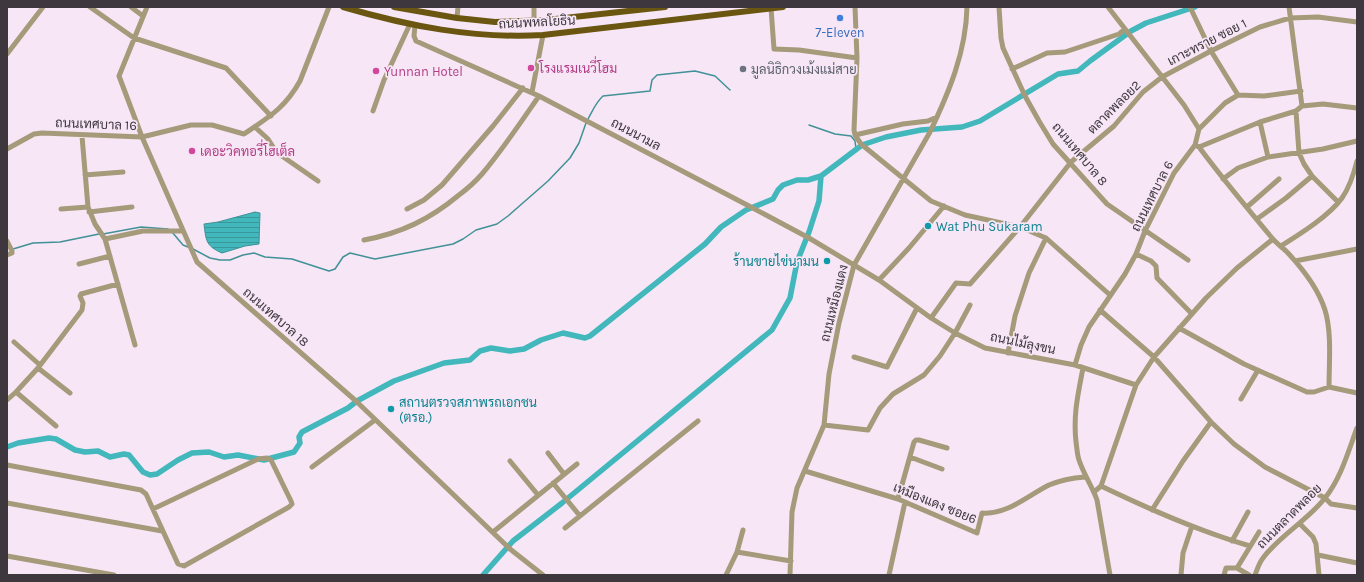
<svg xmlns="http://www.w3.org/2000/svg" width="1364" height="582" viewBox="0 0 1364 582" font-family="Karla,Sarabun,sans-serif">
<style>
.water{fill:url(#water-rules);stroke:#419196}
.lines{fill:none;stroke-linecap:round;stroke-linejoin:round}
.stream{stroke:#419196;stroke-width:1.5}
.canal{stroke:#42b7bc;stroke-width:5.5}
.minor{stroke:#a59a7a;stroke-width:5}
.major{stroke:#6a5610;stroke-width:6}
.shop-dot{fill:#3f7fe0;stroke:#f7e6f6;stroke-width:1.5}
.hotel-dot{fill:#d1479c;stroke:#f7e6f6;stroke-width:1.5}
.worship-dot{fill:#6b7280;stroke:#f7e6f6;stroke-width:1.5}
.culture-dot{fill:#0f9aa8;stroke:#f7e6f6;stroke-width:1.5}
.labels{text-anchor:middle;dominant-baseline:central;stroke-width:3.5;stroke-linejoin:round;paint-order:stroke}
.street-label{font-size:13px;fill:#3e373e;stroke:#f7e6f6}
.shop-label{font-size:13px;fill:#366cbe;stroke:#f7e6f6}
.hotel-label{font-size:13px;fill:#b23c85;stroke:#f7e6f6;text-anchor:start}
.worship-label{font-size:13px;fill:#5b616d;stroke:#f7e6f6;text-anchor:start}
.culture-label{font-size:13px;fill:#0d838f;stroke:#f7e6f6;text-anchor:start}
</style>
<defs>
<pattern id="water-rules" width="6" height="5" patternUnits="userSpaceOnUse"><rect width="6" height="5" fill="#42b7bc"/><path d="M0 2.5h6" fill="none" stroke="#39969a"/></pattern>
</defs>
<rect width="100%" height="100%" fill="#f7e6f6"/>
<path class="water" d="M255,212L260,213L259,244L245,246L222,253C206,246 206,241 204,224L218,222Z"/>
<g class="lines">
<path class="stream" d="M588,119C592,112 596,102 603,96L650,91L652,80L657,75L695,71L715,76L730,90
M809,125L835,134L851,136L855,141L856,149
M172,232L183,245L188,247
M103,234L141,227L168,229
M13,249L33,243L60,242L99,234
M193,249L210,258L220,260H230L243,255L254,253L265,257L292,259L329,271L335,269L343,257L350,253L375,259L453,244L463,239L476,230L497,224L508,216L548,181L570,158L579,143L586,123"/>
<path class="canal" d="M7,447L18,443L49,438L56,439L75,450L85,452L98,451L110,457L124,454L129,455L143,472L150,475L157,474L178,460L192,453L209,452L224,457L238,455L264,460L294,452L300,443L299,437L302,432L348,408L357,401L394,381L444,363L470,360L480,351L491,348L510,351L524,349L541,340L563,333L585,338L590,336L705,244L721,227L746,210L773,199L778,190L783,185L797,180H808L821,176L862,145L886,137L921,130L962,127L980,121L1058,74L1078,71L1090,61L1131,31L1146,23L1195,7
M483,575L513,541L562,503L772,330L790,298L797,262L809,232L819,201L821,176"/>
<path class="minor" d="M90,7L134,38L226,68L271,116
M131,7L143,16
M147,7L119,76L142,137L197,262L356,401L510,549L543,575
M534,7V21
M855,7L857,58L854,130L855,135L861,144L931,201L965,215L1020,227L1046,238L1110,295
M999,7L1001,38L1003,48L1025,96L1039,121L1053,144L1107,204L1188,260
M1190,7L1211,51L1238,95
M1289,7L1302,106
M771,8L774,49L799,50L857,58
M457,18L458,7
M415,25L414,36L416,41L539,96L749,206L809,238L879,280L931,318L955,333L985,348L1075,365L1136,385
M7,54L43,7
M1012,69L1047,53L1065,52L1119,34L1125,29
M532,92L543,35
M373,111L384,80L410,24
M1260,122L1268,157
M255,127L268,139L275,150L279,154L318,181
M1199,129L1225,103L1238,95L1264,96L1301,91
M855,135L903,124L928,121L937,117
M82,136L88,207L95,224L105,239L135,345
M1199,147L1260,122L1296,111L1302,106L1323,104L1357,108
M7,149L34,134L42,133L142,137L191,125H212L244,134C269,117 285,108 300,81L329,7
M85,175L123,172
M1312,176L1338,202
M1223,179L1238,168L1268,157L1323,149L1357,141
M1247,207L1279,179
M61,209L88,207
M407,209L424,200L442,185L493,126L523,88
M89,212L132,207
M1257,219L1286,198L1312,176L1304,164L1299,153L1296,111
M105,239L143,231H183
M364,240C402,233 430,219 459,195C467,189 475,182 482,174C503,149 521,122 539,96
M7,241L12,251V253L7,255
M1281,246C1300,234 1329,216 1342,198C1349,188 1354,173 1357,161
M1136,254L1151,261L1156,266L1157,278L1192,314
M1295,261L1357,249
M79,264L110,256
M879,280L909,248L944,206
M1100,310L1154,357L1211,422L1234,444L1265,467L1325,498L1331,504L1357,508
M931,318L956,283L970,284L1020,227L1071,162L1114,126L1143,92L1162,77L1211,51L1260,27L1290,18L1318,17L1357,22
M1179,328L1244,364L1307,392H1314L1329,387C1329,363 1332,333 1325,310C1318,288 1303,269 1287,252C1282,247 1276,243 1272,238C1247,208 1222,178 1199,147L1195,145
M14,342L40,365
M1008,353L1015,316L1029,273L1046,238
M854,357L887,367L917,308
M1075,365L1081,345L1089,327L1125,274L1136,254L1145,231L1174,173L1195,145L1199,129L1184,105L1108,7
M38,368L70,393
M1083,368C1078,394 1073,415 1076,442C1077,448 1077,454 1079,460C1084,475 1092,486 1097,500L1110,575
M1329,387L1357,393
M16,392L56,426
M1241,399L1258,370
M7,400L16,392L38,368L82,310L83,303L80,296L81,294L118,284
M824,425L868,430L880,408L893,394L924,375L940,356L955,333L970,305
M548,453L564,474
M910,457L942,469
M510,461L538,495
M7,465L141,490L146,494L178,564L184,566L289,507L292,504L291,501L271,460L267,458L258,459L153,509
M312,467L375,420
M805,471L898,499L977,533L982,513C1007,515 1027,496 1049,485C1061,480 1072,478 1085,477
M553,483L580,516
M1101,486C1149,509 1198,531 1250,546
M1094,492L1101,486L1136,385L1154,357L1206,298L1237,268L1273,239
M898,499L914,442L916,440H919L947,448
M7,503L162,531
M1152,510L1183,461L1211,422
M1300,524L1313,537L1316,544L1319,575
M565,528L698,421
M493,532L577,464
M1232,541L1248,512
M737,552L743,530
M1318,555L1357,563
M7,556L114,575
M1237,568L1249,575
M726,575L737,552L791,561
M790,575L792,512L797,488L824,425L829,374L839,323L854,265L930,132C949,92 966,52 967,7
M889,575L905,502
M1181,575L1183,553L1192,526
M1224,575L1226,568H1237L1259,532
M1255,575C1257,570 1259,563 1263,558C1280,535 1307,521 1325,498C1341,478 1348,452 1357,428"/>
<path class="major" d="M343,7C408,26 474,39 543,35L783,7
M394,7L457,18L495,22L546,20L665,7"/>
</g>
<circle class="shop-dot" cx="840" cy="18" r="4"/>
<g class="hotel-dot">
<circle cx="531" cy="68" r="4"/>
<circle cx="376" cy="71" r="4"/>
<circle cx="192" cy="151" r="4"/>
</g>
<circle class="worship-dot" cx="743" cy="69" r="4"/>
<g class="culture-dot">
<circle cx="928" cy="226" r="4"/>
<circle cx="827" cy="261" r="4"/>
<circle cx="391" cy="409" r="4"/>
</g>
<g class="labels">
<g class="street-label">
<text transform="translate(537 22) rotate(-3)">ถนนพหลโยธิน</text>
<text transform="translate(1207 42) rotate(-27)">เกาะทราย ซอย 1</text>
<text transform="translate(1114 107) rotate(-45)">ตลาดพลอย2</text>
<text transform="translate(96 124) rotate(2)">ถนนเทศบาล 16</text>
<text transform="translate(636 134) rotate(28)">ถนนนามล</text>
<text transform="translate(1080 154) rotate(50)">ถนนเทศบาล 8</text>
<text transform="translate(1152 196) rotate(-63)">ถนนเทศบาล 6</text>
<text transform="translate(834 303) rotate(-76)">ถนนเหมืองแดง</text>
<text transform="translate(276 317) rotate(41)">ถนนเทศบาล 18</text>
<text transform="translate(1023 343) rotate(12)">ถนนไม้ลุงขน</text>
<text transform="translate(935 503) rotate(22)">เหมืองแดง ซอย6</text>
<text transform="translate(1289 516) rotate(-45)">ถนนตลาดพลอย</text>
</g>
<g class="shop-label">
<text x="840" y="32">7-Eleven</text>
</g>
<g class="hotel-label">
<text x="539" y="68">โรงแรมเนวี่โฮม</text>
<text x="384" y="71">Yunnan Hotel</text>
<text x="200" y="151">เดอะวิคทอรี่โฮเต็ล</text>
</g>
<g class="worship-label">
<text x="751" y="69">มูลนิธิกวงเม้งแม่สาย</text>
</g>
<g class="culture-label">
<text x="936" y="226">Wat Phu Sukaram</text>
<text x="819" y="261" text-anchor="end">ร้านขายไข่นามน</text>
<text x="399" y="402">สถานตรวจสภาพรถเอกชน<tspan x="399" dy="15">(ตรอ.)</tspan></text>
</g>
</g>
<rect width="1364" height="582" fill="none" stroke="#3e373e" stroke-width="16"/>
</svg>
